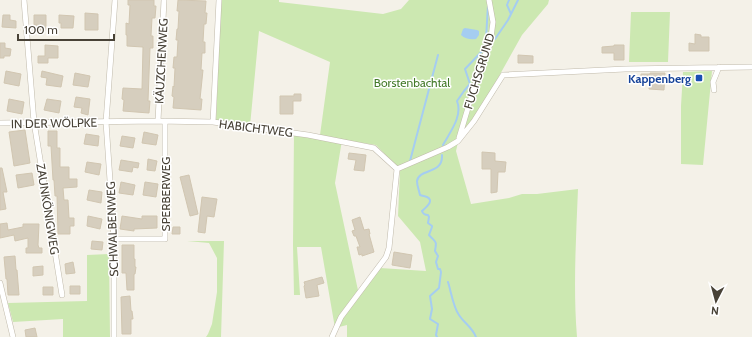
<svg xmlns="http://www.w3.org/2000/svg" width="752" height="337" viewBox="0 0 752 337" font-family="Cabin,sans-serif">
<style>
.green{fill:#cce8b1;fill-rule:evenodd}
.water{fill:#a5cdf1}
.lines{fill:none;stroke-linecap:round;stroke-linejoin:round}
.stream{stroke:#a5cdf1;stroke-width:2}
.building{fill:#d6cebe;stroke:#d1c6b1}
.minor-casing{stroke:#c0baab;stroke-width:6}
.minor{stroke:#fff;stroke-width:5}
.transit-dot{fill:#1a4fb4;stroke:#fff;stroke-width:1.5}
.labels{text-anchor:middle;dominant-baseline:central;stroke-width:3;stroke-linejoin:round;paint-order:stroke}
.street-label{font-size:12px;fill:#484237;stroke:#fff}
.transit-label{font-size:12px;font-weight:bold;fill:#164399;stroke:#fff;text-anchor:end}
.park-label{font-size:12px;fill:#437a29;stroke:#fff}
</style>
<rect width="100%" height="100%" fill="#f4f1e8"/>
<path class="green" d="M221,0H279V2L383,14L401,9L409,0H549L548,4L522,35L475,119L459,138L456,151L471,204L509,198L522,194H537L578,189C576,239 573,288 577,337H347V325L335,328L321,247H297L300,295H294L293,245L294,131L320,135L330,62L259,31L250,126L216,121ZM342,140L376,145L400,170L398,216L420,242L426,271L380,268L359,295L335,183Z
M631,12H670L668,62H629Z
M712,71L703,165L681,164V106L683,72Z
M187,241H224L221,337H206L208,334L212,324L217,292V258L209,243Z
M109,254L110,337H63V319L13,322L8,303L87,301V255Z"/>
<path class="water" d="M465,28L477,30L479,31V35L476,39C471,40 465,39 461,35L463,29Z"/>
<g class="lines">
<path class="stream" d="M509,0L507,5L511,14
M495,39L508,20L518,0
M484,48L486,39L488,5
M443,145C450,132 463,116 457,101L464,91L470,84L465,69L486,47
M410,161L438,55
M448,282C451,291 453,307 459,315C464,323 472,327 476,337
M437,337L436,335L438,324L430,319L432,309L430,296L439,288L441,272L440,269H438L436,262L438,256L435,251C437,240 436,243 429,235L432,227V226L428,223L429,217L428,215C425,215 423,214 422,211C425,208 435,201 427,197C424,196 422,196 420,195C419,190 417,186 417,181C419,168 443,175 442,155"/>
</g>
<path class="building" d="M128,0H154V6H156L155,18H152L151,36H153V48H150L148,101H150L149,113L123,111L124,100L122,99L123,88L142,89L143,47L127,46V35H126V23L129,24L130,5H128Z
M178,0L206,1L205,13H207L206,24H204L203,42H205V53H202L201,70H203L200,99H202L201,110L173,108L174,97L172,96L173,86L174,87L175,68H173L174,57H177L178,40H176L177,29H178L179,11H177Z
M85,13L98,14V30H85Z
M3,15H10V20L16,21V28L2,27Z
M34,15H46V30H37V25H34Z
M59,15L74,16L73,28H61V23H59Z
M695,34L701,35V37H709V51H689V43L695,44Z
M0,43H5V48L11,49L10,56H4V58H0Z
M45,45L58,46V58H48V63H38V56H45Z
M614,45H624V60H614V53H602V47L614,46Z
M518,55L533,56V63H518Z
M6,71L21,74L19,86L4,83Z
M42,71L63,76L61,87L46,85L47,78L41,77Z
M75,73L90,76L88,87L73,85Z
M650,73H665L664,90L649,89V81H641V74H650Z
M294,94H301V101H293V114H280V96H294Z
M76,97L90,99L88,115L81,113L82,108L74,107Z
M9,99L24,102L22,114L7,111Z
M47,99L61,101L59,113L44,110Z
M25,130L30,163L14,166L9,132Z
M48,131H57V148H60V167H69V179H77V187L63,188L64,200H68L69,218H74V226H70V234H58L57,196H55L54,180H53L51,146H48Z
M144,132L158,135L156,145L142,143Z
M86,134L99,136L98,146L84,144Z
M122,136L135,138L133,148L120,146Z
M482,152L495,153V161L506,162L505,172H498L497,192L491,193V169H482Z
M349,153L366,155L364,171L354,170L356,160L348,159Z
M148,159L157,161L155,171L147,170Z
M121,160L139,163L138,168L133,167L132,172L119,170Z
M87,162L101,164L99,175L85,172Z
M0,168H2L7,192H3L6,209L0,210Z
M32,173L34,185L18,188L16,175Z
M189,175L198,214L190,216L180,177Z
M121,182L135,185L133,195L119,193Z
M145,182L158,184L156,197L143,195Z
M89,190L102,192L101,203L87,200Z
M202,197L217,199L214,217L207,216L205,233L198,232Z
M88,216L102,219L100,229L87,226Z
M122,216L142,219V216H157V228L134,229V231L120,229Z
M360,217L364,230L369,229L370,234H369L374,252L362,256V254L359,255L357,247H360L356,236H354L352,231L355,230L352,220Z
M7,223L8,230L23,227V224H39L38,245L39,248H42V253H26V248H28V238L15,241L14,235L0,238V224Z
M173,227H180V234H172Z
M92,241L103,242L102,250L91,249Z
M122,245H134V259H135V267H136L135,274H134V290H127L126,273H122Z
M394,252L412,255L410,268L392,265Z
M15,256L16,270H17L19,295H8L7,279H6L4,257Z
M73,262L75,273L66,274L65,264Z
M43,266V275L33,276V267Z
M322,277L324,283L317,285L319,296L306,298L304,286L305,285L304,282Z
M70,286H80V294H70Z
M43,287H53V295H43Z
M130,296L131,311H132L133,319H131V334H122L121,297Z
M35,328L37,337H26L25,330Z"/>
<g class="lines">
<g class="minor-casing">
<path id="minor" d="M24,0L34,122L62,295
M714,90L713,82L719,67
M158,121L164,0
M213,122L219,0
M0,123L158,121L213,122L308,135L374,148L397,169
M459,138L482,61L490,45L493,22L489,0
M397,169L448,147L458,141L474,121L503,75L625,69L752,67
M114,239H165V121
M0,283L13,337
M114,337V239L106,122L115,0
M332,337L341,317L386,257L389,248L397,169"/>
</g>
<use href="#minor" class="minor"/>
</g>
<rect class="transit-dot" x="695" y="74" width="8" height="8" rx="2"/>
<g class="labels">
<g class="street-label">
<text transform="translate(161 61) rotate(-87)">KÄUZCHENWEG</text>
<text transform="translate(479 71) rotate(-73)">FUCHSGRUND</text>
<text transform="translate(54 123) rotate(-1)">IN DER WÖLPKE</text>
<text transform="translate(256 128) rotate(7)">HABICHTWEG</text>
<text transform="translate(165 194) rotate(-90)">SPERBERWEG</text>
<text transform="translate(48 209) rotate(81)">ZAUNKÖNIGWEG</text>
<text transform="translate(112 229) rotate(-92)">SCHWALBENWEG</text>
</g>
<g class="transit-label">
<text x="691" y="78">Kappenberg</text>
</g>
<g class="park-label">
<text x="412" y="82">Borstenbachtal</text>
</g>
</g>
<g transform="translate(716 301) rotate(186)" stroke="#ffffff" stroke-width="3" paint-order="stroke">
<path d="M0-3L7 15L0 10L-7 15Z" fill="#484237"/>
<text y="-6" font-size="11" font-weight="bold" text-anchor="middle" fill="#484237">N</text>
</g>
<path d="M18 34v6h96v-6" fill="none" stroke="#484237" stroke-width="2"/>
<text x="24" y="34" font-size="12" fill="#484237" stroke="#ffffff" stroke-width="3" paint-order="stroke">100 m</text>
</svg>
